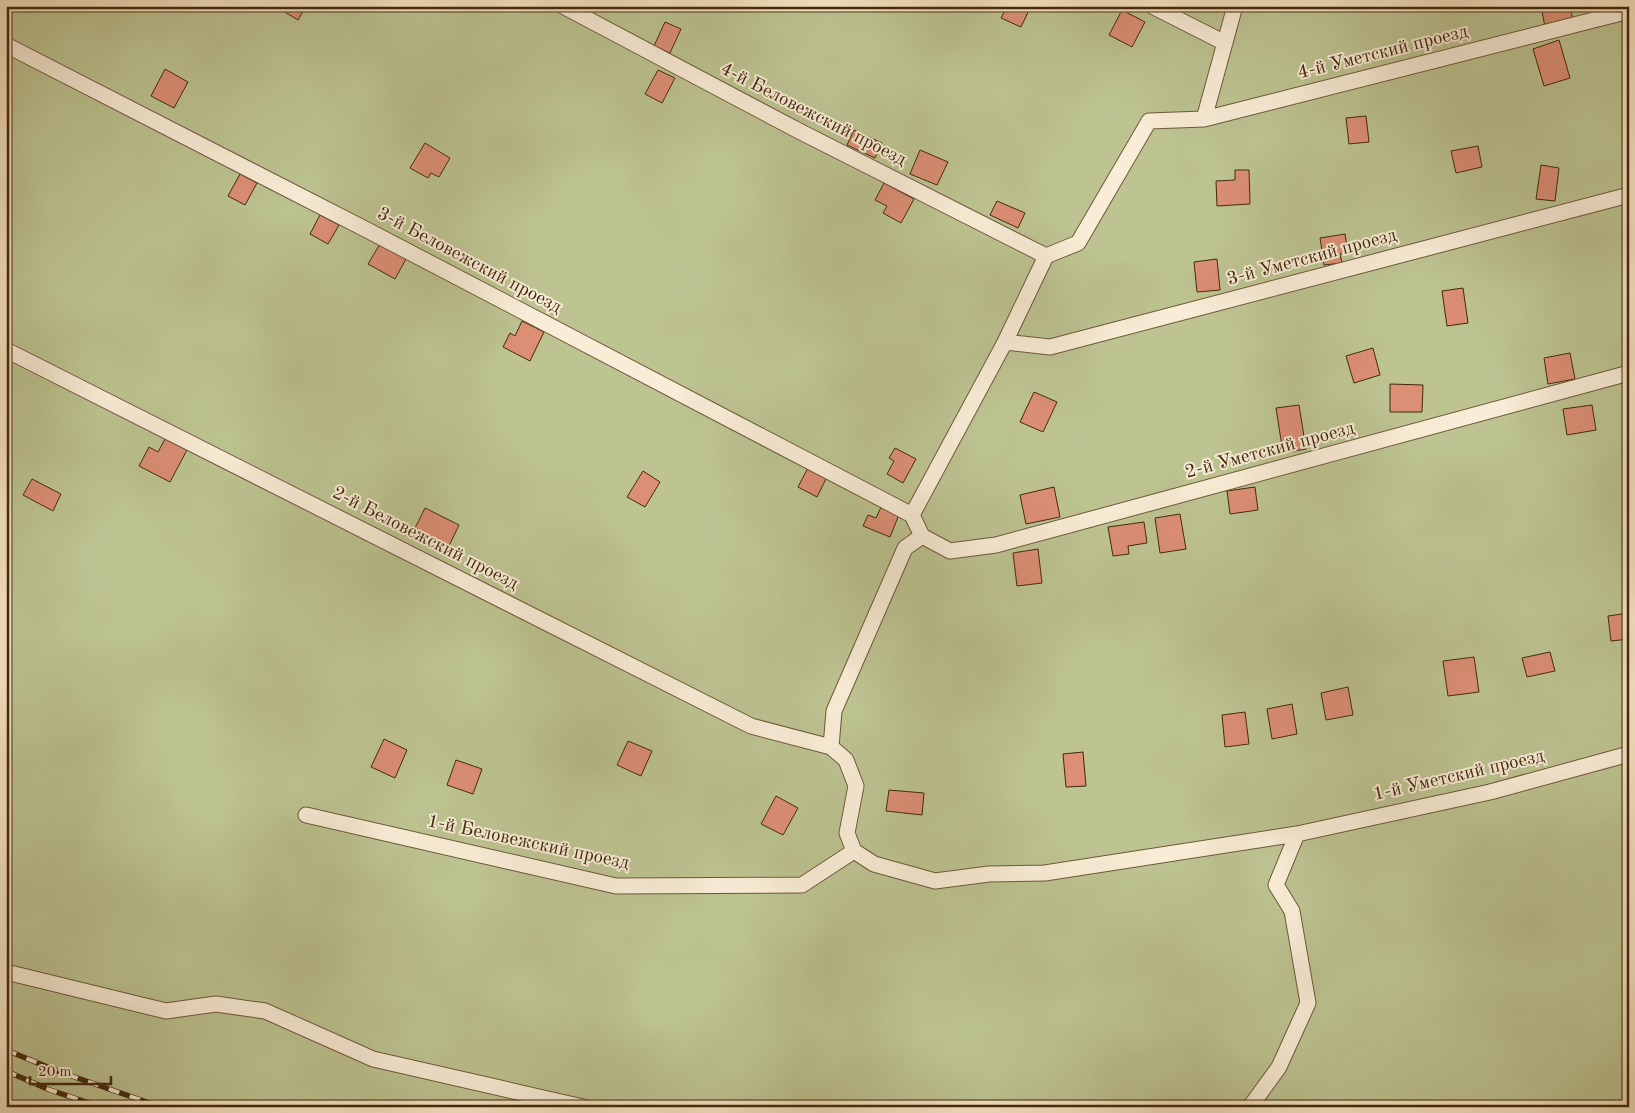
<svg xmlns="http://www.w3.org/2000/svg" width="1635" height="1113" viewBox="0 0 1635 1113" font-family="'Old Standard TT',serif">
<style>
.green{fill:#bdc492;stroke:#80764f}
.building{fill:#dc8f75;stroke:#42290c}
.lines{fill:none;stroke-linecap:round;stroke-linejoin:round}
.service-casing{stroke:#6f583a;stroke-width:17}
.service{stroke:#f9edd7;stroke-width:15}
.rail-casing{stroke:#42290c;stroke-width:5.5}
.rail{stroke:#f9edd7;stroke-width:4;stroke-dasharray:11;stroke-linecap:butt}
.labels{text-anchor:middle;dominant-baseline:central;stroke-width:4;stroke-linejoin:round;paint-order:stroke}
.street-label{font-size:19px;fill:#42290c;stroke:#f9edd7}
</style>
<rect width="100%" height="100%" fill="#f6e4c2"/>
<filter id="stains"><feTurbulence type="fractalNoise" baseFrequency=".004" numOctaves="4"/><feColorMatrix values="0 0 0 0 .2 0 0 0 0 .09 0 0 0 0 .02 0 0 0 .5 -.17"/></filter>
<radialGradient id="worn" r=".72"><stop offset=".6" stop-color="#630" stop-opacity="0"/><stop offset="1" stop-color="#630" stop-opacity=".3"/></radialGradient>
<path class="green" d="M6,6H1629V1107H6Z"/>
<path class="building" d="M279,6H306L298,20L278,8Z
M1007,6H1031L1021,27L1001,18Z
M1541,6H1570L1573,21L1545,27Z
M1122,10L1145,22L1132,47L1109,35Z
M665,22L681,29L670,53L654,46Z
M1559,40L1570,78L1544,86L1533,49Z
M165,69L188,82L174,108L151,96Z
M658,70L675,78L662,103L645,94Z
M1366,116L1369,142L1349,144L1346,118Z
M854,130L882,143L875,158L847,145Z
M425,143L450,158L439,177L431,173L428,178L410,168Z
M1478,146L1482,167L1456,173L1451,151Z
M920,150L948,162L937,185L910,174Z
M1541,165L1559,168L1555,201L1536,199Z
M1235,170H1249L1250,204L1217,206L1216,181L1235,180Z
M240,174L257,183L245,205L228,196Z
M884,183L914,199L901,223L883,213L887,206L875,200Z
M997,201L1025,213L1018,228L990,215Z
M320,215L339,225L328,244L310,234Z
M1345,234L1348,253L1340,254L1342,263L1324,265L1320,238Z
M380,244L406,259L395,279L368,264Z
M1217,259L1220,290L1197,292L1194,262Z
M1463,288L1468,323L1447,326L1442,291Z
M522,321L544,332L530,361L503,347L510,333L515,336Z
M1373,348L1380,375L1354,383L1346,356Z
M1570,353L1575,379L1548,384L1544,358Z
M1390,384L1423,385L1422,412H1390Z
M1034,392L1057,402L1043,432L1020,422Z
M1299,405L1306,449L1283,453L1276,408Z
M1592,405L1596,430L1567,435L1563,409Z
M165,439L187,450L170,482L139,466L149,447L158,452Z
M895,448L916,459L903,483L887,474L894,461L889,458Z
M810,464L829,473L817,497L798,487Z
M643,471L660,482L645,507L627,497Z
M32,479L61,494L53,511L23,495Z
M1054,487L1060,517L1026,524L1020,495Z
M1255,487L1258,510L1230,514L1227,491Z
M882,505L900,512L890,537L863,526L868,515L876,518Z
M425,508L459,525L446,552L411,536Z
M1180,514L1186,549L1160,553L1155,518Z
M1144,522L1147,543L1128,546L1129,554L1113,556L1108,527Z
M1038,549L1042,583L1017,586L1013,553Z
M1629,613V639L1611,641L1608,616Z
M1550,652L1555,671L1527,677L1522,658Z
M1474,657L1479,692L1448,696L1443,661Z
M1348,687L1353,715L1326,720L1321,693Z
M1292,704L1297,734L1272,739L1267,709Z
M1245,712L1249,744L1225,747L1222,715Z
M384,739L407,750L395,778L371,767Z
M628,741L652,751L641,776L617,765Z
M1083,752L1086,786L1066,787L1063,754Z
M456,760L482,769L473,794L447,785Z
M889,790L924,793L922,815L886,811Z
M776,796L798,808L783,835L761,824Z"/>
<g class="lines">
<g class="service-casing">
<path id="service" d="M563,6L799,131L1046,256
M1152,6L1225,43
M1235,6L1204,119L1149,121L1078,243L1046,256L1005,342L912,515L922,536L905,548L834,711L831,747L846,760L856,786L847,833L854,851L874,864L935,881L989,874L1045,873L1297,834L1490,792L1629,754
M6,45L367,230L912,515
M1204,119L1629,11
M1005,342L1050,347L1629,195
M6,350L751,726L831,747
M922,536L950,551L996,545L1629,373
M306,815L616,886L802,885L854,851
M6,972L166,1011L216,1004L265,1011L373,1059L583,1107
M1250,1107L1279,1067L1308,1003L1292,911L1276,885L1297,834"/>
</g>
<use href="#service" class="service"/>
<g class="rail-casing">
<path id="rail" d="M6,1050L60,1072L161,1107
M6,1071L50,1090L101,1107"/>
</g>
<use href="#rail" class="rail"/>
</g>
<g class="labels">
<g class="street-label">
<text transform="translate(1383 53) rotate(-14)">4-й Уметский проезд</text>
<text transform="translate(813 115) rotate(27)">4-й Беловежский проезд</text>
<text transform="translate(1312 258) rotate(-15)">3-й Уметский проезд</text>
<text transform="translate(469 261) rotate(28)">3-й Беловежский проезд</text>
<text transform="translate(1270 451) rotate(-15)">2-й Уметский проезд</text>
<text transform="translate(425 539) rotate(27)">2-й Беловежский проезд</text>
<text transform="translate(1459 776) rotate(-13)">1-й Уметский проезд</text>
<text transform="translate(528 843) rotate(12)">1-й Беловежский проезд</text>
</g>
</g>
<rect width="1635" height="1113" fill="none" stroke="#f6e4c2" stroke-width="25"/>
<rect x="8" y="8" width="1620" height="1098" fill="none" stroke="#42290c" stroke-width="2.5"/>
<rect x="12" y="12" width="1610" height="1088" fill="none" stroke="#42290c"/>
<path d="M30 1076v8h81v-8" fill="none" stroke="#42290c" stroke-width="2.5"/>
<text x="38" y="1076" font-size="15" fill="#42290c" stroke="#f9edd7" stroke-width="4" paint-order="stroke">20 m</text>
<rect width="100%" height="100%" filter="url(#stains)"/>
<rect width="100%" height="100%" fill="url(#worn)"/>
</svg>
